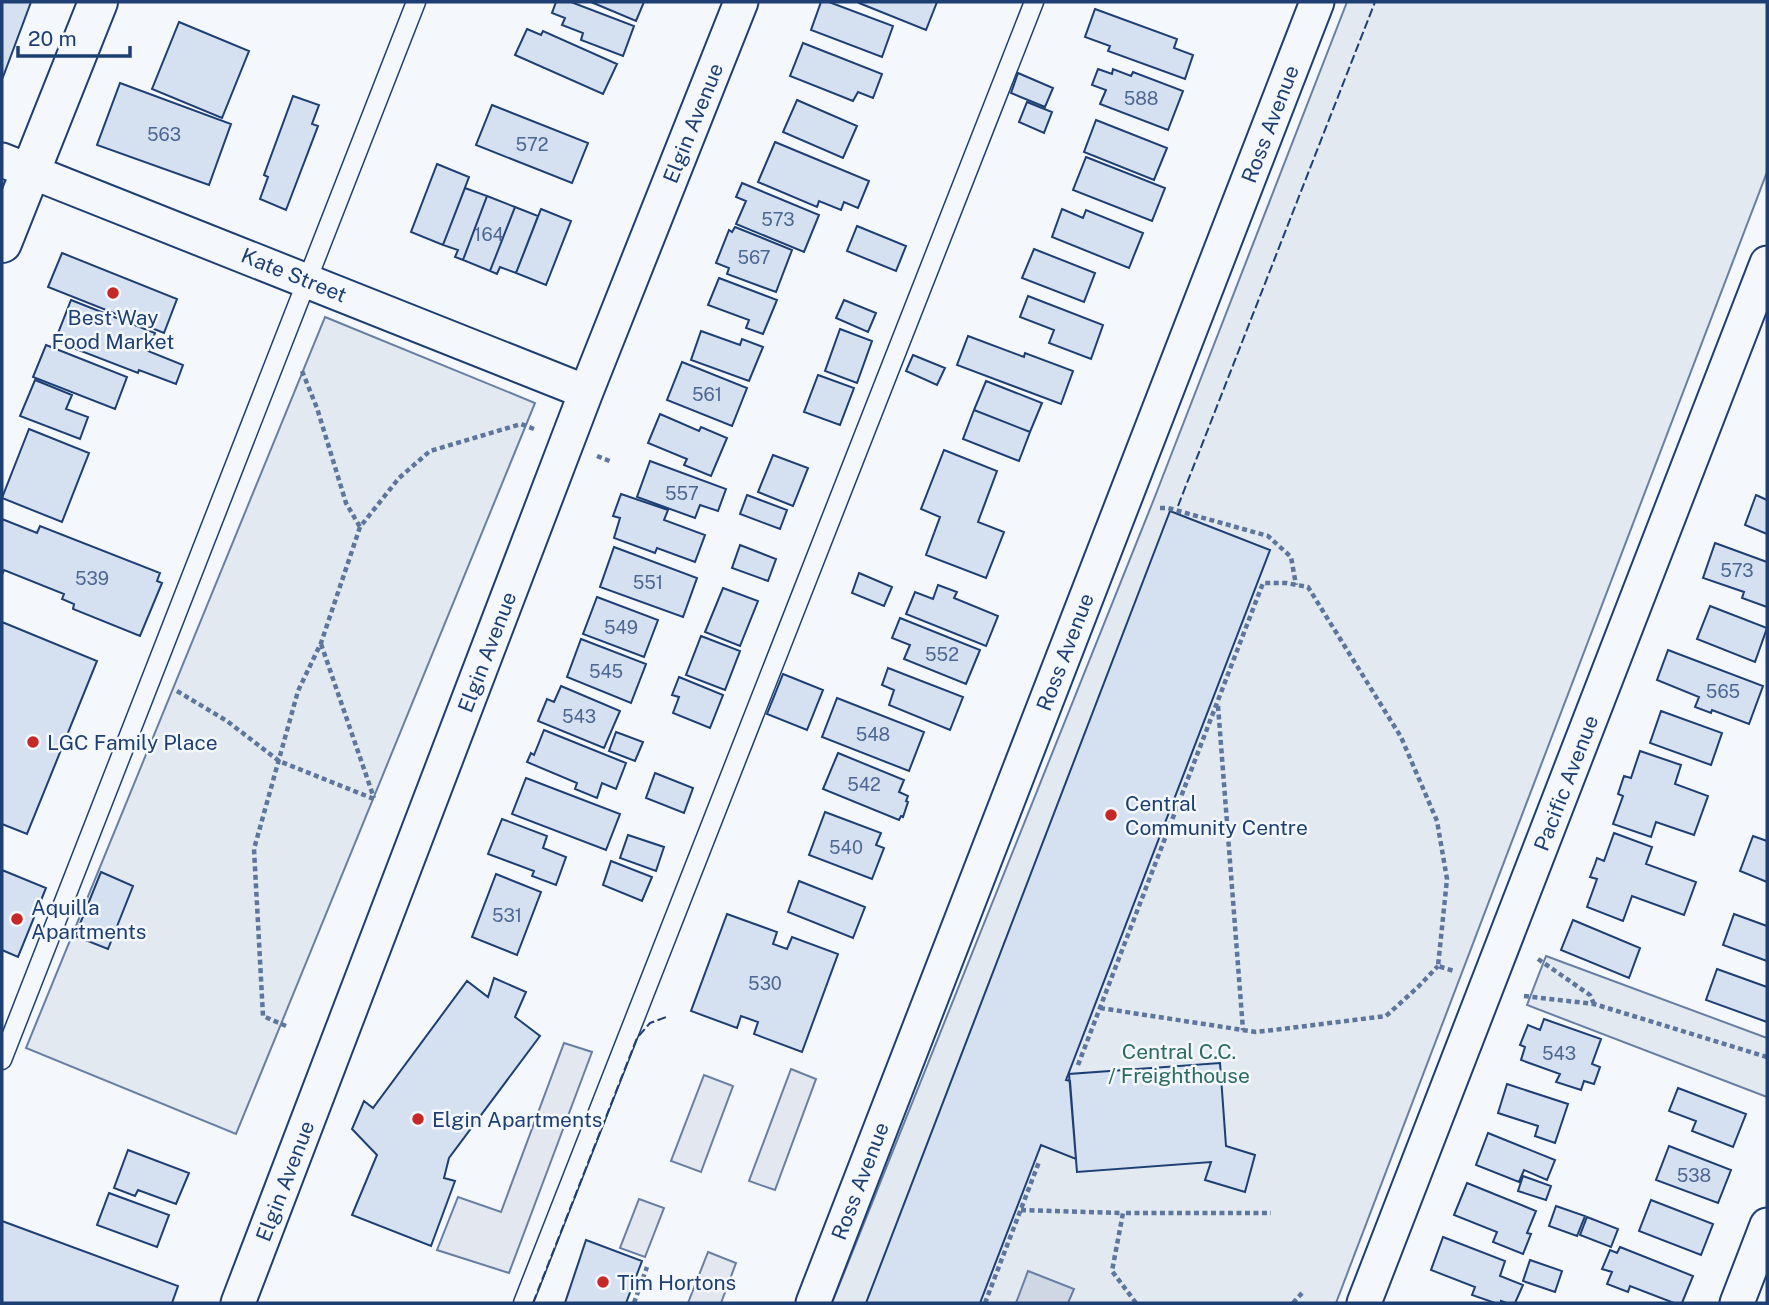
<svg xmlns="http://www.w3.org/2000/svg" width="1769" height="1305" viewBox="0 0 1769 1305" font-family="'Public Sans',sans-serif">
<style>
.green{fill:#e3e9f0;stroke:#687fa3;stroke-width:2}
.parking{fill:#e3e8f0;stroke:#687fa3;stroke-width:2}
.water{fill:#cfd7e4;stroke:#687fa3;stroke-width:2}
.building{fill:#d5e0f0;stroke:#1d3f73;stroke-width:2}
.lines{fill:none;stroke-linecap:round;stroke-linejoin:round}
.lane-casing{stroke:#1d3f73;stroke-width:21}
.street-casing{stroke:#1d3f73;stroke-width:37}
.secondary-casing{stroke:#1d3f73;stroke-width:42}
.path{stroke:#5e769c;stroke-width:4.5;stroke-dasharray:5 3.5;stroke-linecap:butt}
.lane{stroke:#f4f7fb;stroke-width:18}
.street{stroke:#f4f7fb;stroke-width:33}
.secondary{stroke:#f4f7fb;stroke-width:38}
.fence{stroke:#1d3f73;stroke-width:2;stroke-dasharray:9 3.5;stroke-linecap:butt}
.poi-dot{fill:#c62828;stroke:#f4f7fb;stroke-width:2.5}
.labels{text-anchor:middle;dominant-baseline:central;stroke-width:5;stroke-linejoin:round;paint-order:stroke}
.number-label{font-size:18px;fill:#4b6792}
.street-label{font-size:21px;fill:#1d3f73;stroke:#f4f7fb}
.poi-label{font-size:21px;fill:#1d3f73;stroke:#f4f7fb;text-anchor:start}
.park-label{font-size:21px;fill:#2c6c60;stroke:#f4f7fb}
</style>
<rect width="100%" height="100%" fill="#f4f7fb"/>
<path class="green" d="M1347,2H1767V172L1336,1303H832L1154,499Z
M325,317L535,403L236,1134L26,1048Z
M1546,956L1767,1038V1097L1527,1005Z"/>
<path class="parking" d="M564,1043L592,1052L509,1273L437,1250L458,1197L501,1212Z
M791,1069L816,1079L775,1190L749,1181Z
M704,1075L733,1086L701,1172L671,1161Z
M639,1199L664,1208L645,1257L620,1248Z
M708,1252L736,1263L721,1303H688Z"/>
<path class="water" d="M1028,1271L1074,1289L1068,1303H1016Z"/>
<path class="building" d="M2,2H31L3,77L2,76Z
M556,2H571L634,26L623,56L581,40L583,33L562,25L565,18L552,13Z
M591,2H644L636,21Z
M821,2H829L893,26L882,57L811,30Z
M859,2H937L926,30L859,3Z
M1095,9L1177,39L1174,48L1193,55L1185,79L1108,51L1110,46L1085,37Z
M179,22L249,51L222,118L152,89Z
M527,29L541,35L543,31L617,64L603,94L515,55Z
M803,43L882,74L873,98L858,92L853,101L790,76Z
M1098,69L1112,74L1113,69L1131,76L1133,72L1183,91L1168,130L1100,104L1106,90L1092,85Z
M1018,73L1053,88L1045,107L1011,93Z
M120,83L231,124L209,185L97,145Z
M293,96L319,105L312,124L318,126L286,210L260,199L268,177L264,175Z
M797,100L857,126L843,158L783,132Z
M1027,102L1052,112L1044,133L1019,122Z
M492,105L588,143L572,183L476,145Z
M1096,120L1167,148L1154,180L1084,152Z
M775,142L869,181L858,208L844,202L841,210L819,201L817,207L758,182Z
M1086,157L1165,188L1152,221L1073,190Z
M437,164L469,177L443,245L411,232Z
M742,183L819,215L804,252L736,224L746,201L736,197Z
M465,188L487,196L463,260L455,257L458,250L443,245Z
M487,196L515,207L490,271L463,260Z
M515,207L538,216L516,273L500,267L497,274L490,271Z
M541,209L571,221L546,285L516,273Z
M1062,209L1083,218L1086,210L1143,233L1129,268L1052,237Z
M857,226L906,246L896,271L847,251Z
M735,227L792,250L776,292L727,274L729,268L716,263L729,230L732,232Z
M1034,249L1095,273L1084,302L1022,278Z
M62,253L177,299L164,333L48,287Z
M719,278L777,300L763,334L746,328L749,320L708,305Z
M1028,296L1103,325L1091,359L1049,343L1054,330L1020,317Z
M71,300L155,333L148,351L183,365L176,384L139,370L138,373L55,341Z
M844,300L876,313L868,332L836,318Z
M840,329L872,341L857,383L825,371Z
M701,331L740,345L742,339L763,347L749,381L691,360Z
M968,336L1024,357L1025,353L1073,371L1061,404L957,365Z
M46,345L127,377L115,409L33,377Z
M913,355L945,368L937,385L906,371Z
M682,362L747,388L732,426L667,400Z
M818,375L854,388L840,425L804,412Z
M35,380L72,395L66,409L88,417L80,439L20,416Z
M986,381L1042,403L1030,432L974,410Z
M974,410L1030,432L1019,461L963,439Z
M660,414L699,431L701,427L727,438L711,476L684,465L687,459L648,443Z
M29,429L89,453L62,522L2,498Z
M944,450L997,471L978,522L1004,532L986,578L926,555L940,517L921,509Z
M773,455L808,468L793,506L758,492Z
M650,461L726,489L718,511L700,505L695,518L637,497Z
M621,494L668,510L664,520L705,535L695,562L657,548L655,553L614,538L620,518L613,516Z
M747,495L787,510L780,529L740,514Z
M1756,495L1767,500V534L1745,525Z
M1170,511L1270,550L1066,1080L1070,1081L1076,1159L1041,1145L980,1303H866Z
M2,519L37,533L40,526L160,573L157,581L162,583L140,636L73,609L74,604L62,599L64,594L4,570L2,575Z
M1715,543L1767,562V607L1742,598L1744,592L1703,578Z
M740,545L776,559L768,581L732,568Z
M614,547L697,578L683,617L600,587Z
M859,573L892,587L884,606L852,593Z
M938,585L957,592L954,598L998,616L986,646L906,614L915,592L933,599Z
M723,588L758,601L740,646L705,632Z
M597,597L658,620L644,657L583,634Z
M1710,606L1767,628L1755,662L1697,639Z
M900,618L980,650L966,684L904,659L910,645L892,638Z
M2,622L97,661L27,834L2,824Z
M701,636L740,651L725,690L686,675Z
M581,639L646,664L631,703L567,677Z
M1668,650L1763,686L1749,724L1712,710L1711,713L1695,707L1699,697L1657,680Z
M888,668L963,697L950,730L889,705L894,690L882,685Z
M783,674L823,690L807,730L767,714Z
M679,677L723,695L710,728L673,713L679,697L672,695Z
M561,686L620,711L604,748L538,721L547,699L554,702Z
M837,698L924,732L909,771L822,737Z
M1661,711L1722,733L1711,765L1650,743Z
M544,730L626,763L616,789L602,783L597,798L575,789L577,783L527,762L531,753L534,755Z
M616,732L643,742L635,761L609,751Z
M1640,751L1681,765L1675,784L1708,796L1694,835L1656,822L1651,837L1613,824L1623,796L1618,794L1624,776L1631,778Z
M838,753L904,780L899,792L908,796L906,801L908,802L903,817L901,816L899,820L823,789Z
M655,773L693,788L684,813L646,798Z
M526,778L620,814L606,850L512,814Z
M825,812L881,833L876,845L884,848L872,879L809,855Z
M502,819L547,836L543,848L566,857L556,885L532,876L534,871L488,854Z
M1614,833L1652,847L1646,864L1696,882L1684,915L1632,896L1623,921L1587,907L1597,879L1590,877L1595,864L1597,858L1604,861Z
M628,835L664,847L656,871L620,858Z
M1753,836L1767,841V882L1740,871Z
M611,861L652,877L642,901L603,885Z
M2,870L46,888L18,957L2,950Z
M101,872L133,886L108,949L75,936Z
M496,874L541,892L517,955L472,937Z
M799,881L865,907L853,938L788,912Z
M727,914L777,932L773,944L787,949L792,937L838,954L802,1052L754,1034L758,1022L741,1016L737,1028L691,1011Z
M1734,914L1767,926V961L1723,945Z
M1573,920L1640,948L1629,978L1561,950Z
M1717,969L1767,987V1022L1706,1000Z
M494,978L526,992L515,1017L540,1036L449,1158L444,1178L455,1181L431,1246L352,1215L377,1155L352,1129L364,1101L373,1108L467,981L488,997Z
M1544,1019L1601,1039L1592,1064L1600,1067L1594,1084L1584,1081L1581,1090L1556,1082L1560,1074L1521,1060L1525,1047L1520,1045L1528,1025L1540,1030Z
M1220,1063L1226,1146L1255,1155L1245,1192L1205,1180L1211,1162L1077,1172L1069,1074Z
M1507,1084L1568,1104L1555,1143L1535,1136L1538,1126L1498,1113Z
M1678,1088L1746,1114L1733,1147L1692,1131L1696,1121L1669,1111Z
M1488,1133L1555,1160L1547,1180L1524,1170L1519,1182L1476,1165Z
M1669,1146L1731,1170L1718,1203L1656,1180Z
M128,1150L189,1173L176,1204L138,1190L135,1196L114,1188Z
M1523,1176L1551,1186L1546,1200L1518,1191Z
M1467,1183L1536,1211L1527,1233L1531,1234L1523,1254L1493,1242L1497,1232L1454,1215Z
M109,1193L169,1215L157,1247L97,1225Z
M1651,1200L1713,1224L1701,1255L1639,1231Z
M1556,1206L1585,1216L1577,1236L1549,1226Z
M1587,1217L1618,1229L1611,1247L1580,1235Z
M2,1221L178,1286L172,1303H2Z
M1443,1237L1505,1261L1500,1276L1523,1285L1515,1303H1507L1501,1301V1303H1495L1472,1295L1475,1287L1431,1270Z
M586,1240L642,1261L626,1303H565Z
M1620,1247L1693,1276L1682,1303H1674L1630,1286L1628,1292L1607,1284L1612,1272L1602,1269L1610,1250L1617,1253Z
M1530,1260L1562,1271L1555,1292L1523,1281Z"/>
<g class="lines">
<g class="lane-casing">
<path id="lane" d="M2,1060L416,2
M523,1303L1034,2"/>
</g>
<g class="street-casing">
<path id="street" d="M2,160L586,392
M238,1303L586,392L741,2
M813,1303L1317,2
M1364,1303L1767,263
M1737,1303L1767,1225"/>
</g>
<g class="secondary-casing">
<path id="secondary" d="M2,243L98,2"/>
</g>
<path class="path" d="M302,371L317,408L346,503L360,527
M597,456L612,462
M1160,508H1168L1268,536L1291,557L1296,585
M321,644L374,798
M177,691L227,721L279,761L374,799
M1218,706L1243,1030
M1538,959L1590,995L1594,1004
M1524,996L1594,1004L1767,1057
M1100,1008L1256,1032L1282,1029L1386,1016L1418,987L1438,966
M286,1026L263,1016L254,849L298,691L321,643L360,527L399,478L430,451L521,424L534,429
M1078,1065L1263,583H1286L1308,587L1401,737L1437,821L1447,879L1438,966L1454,971
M1021,1210L1123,1213
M634,1303L647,1267
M985,1303L1039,1162
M1136,1303L1112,1271L1123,1213H1271
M1293,1303L1302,1293"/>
<use href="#lane" class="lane"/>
<use href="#street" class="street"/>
<use href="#secondary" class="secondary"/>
<path class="fence" d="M1178,506L1375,2
M533,1303L637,1038L650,1023L669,1016"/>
</g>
<g class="poi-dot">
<circle cx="113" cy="293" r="7"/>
<circle cx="33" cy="742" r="7"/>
<circle cx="1111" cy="815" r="7"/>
<circle cx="17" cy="919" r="7"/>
<circle cx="418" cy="1119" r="7"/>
<circle cx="603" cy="1282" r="7"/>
</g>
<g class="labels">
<g class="number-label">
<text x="1141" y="98">588</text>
<text x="164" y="134">563</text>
<text x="532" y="144">572</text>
<text x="778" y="219">573</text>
<text x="489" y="234">164</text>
<text x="754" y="257">567</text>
<text x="707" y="394">561</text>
<text x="682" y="493">557</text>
<text x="1737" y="570">573</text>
<text x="92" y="578">539</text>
<text x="648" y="582">551</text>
<text x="621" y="627">549</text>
<text x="942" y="654">552</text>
<text x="606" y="671">545</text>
<text x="1723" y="691">565</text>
<text x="579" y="716">543</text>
<text x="873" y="734">548</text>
<text x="864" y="784">542</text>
<text x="846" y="847">540</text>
<text x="507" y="915">531</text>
<text x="765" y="983">530</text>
<text x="1559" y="1053">543</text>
<text x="1694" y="1175">538</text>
</g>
<g class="street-label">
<text transform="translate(693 123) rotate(-68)">Elgin Avenue</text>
<text transform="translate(1270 124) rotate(-69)">Ross Avenue</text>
<text transform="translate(294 275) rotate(22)">Kate Street</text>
<text transform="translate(487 652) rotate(-69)">Elgin Avenue</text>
<text transform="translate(1065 652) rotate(-69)">Ross Avenue</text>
<text transform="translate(1566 783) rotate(-69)">Pacific Avenue</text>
<text transform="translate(285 1181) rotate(-69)">Elgin Avenue</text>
<text transform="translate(860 1181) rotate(-69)">Ross Avenue</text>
</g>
<g class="poi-label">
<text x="113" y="317" text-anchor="middle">Best Way<tspan x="113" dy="24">Food Market</tspan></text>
<text x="47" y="742">LGC Family Place</text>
<text x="1125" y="803">Central<tspan x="1125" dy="24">Community Centre</tspan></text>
<text x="31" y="907">Aquilla<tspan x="31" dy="24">Apartments</tspan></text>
<text x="432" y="1119">Elgin Apartments</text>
<text x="617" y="1282">Tim Hortons</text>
</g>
<g class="park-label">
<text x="1179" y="1051">Central C.C.<tspan x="1179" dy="24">/ Freighthouse</tspan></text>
</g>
</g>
<rect width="1769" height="1305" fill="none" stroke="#1d3f73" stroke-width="7"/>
<path d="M18 46v10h112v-10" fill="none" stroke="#1d3f73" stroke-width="3.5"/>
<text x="28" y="46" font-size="21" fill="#1d3f73" stroke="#f4f7fb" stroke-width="5" paint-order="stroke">20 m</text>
</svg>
